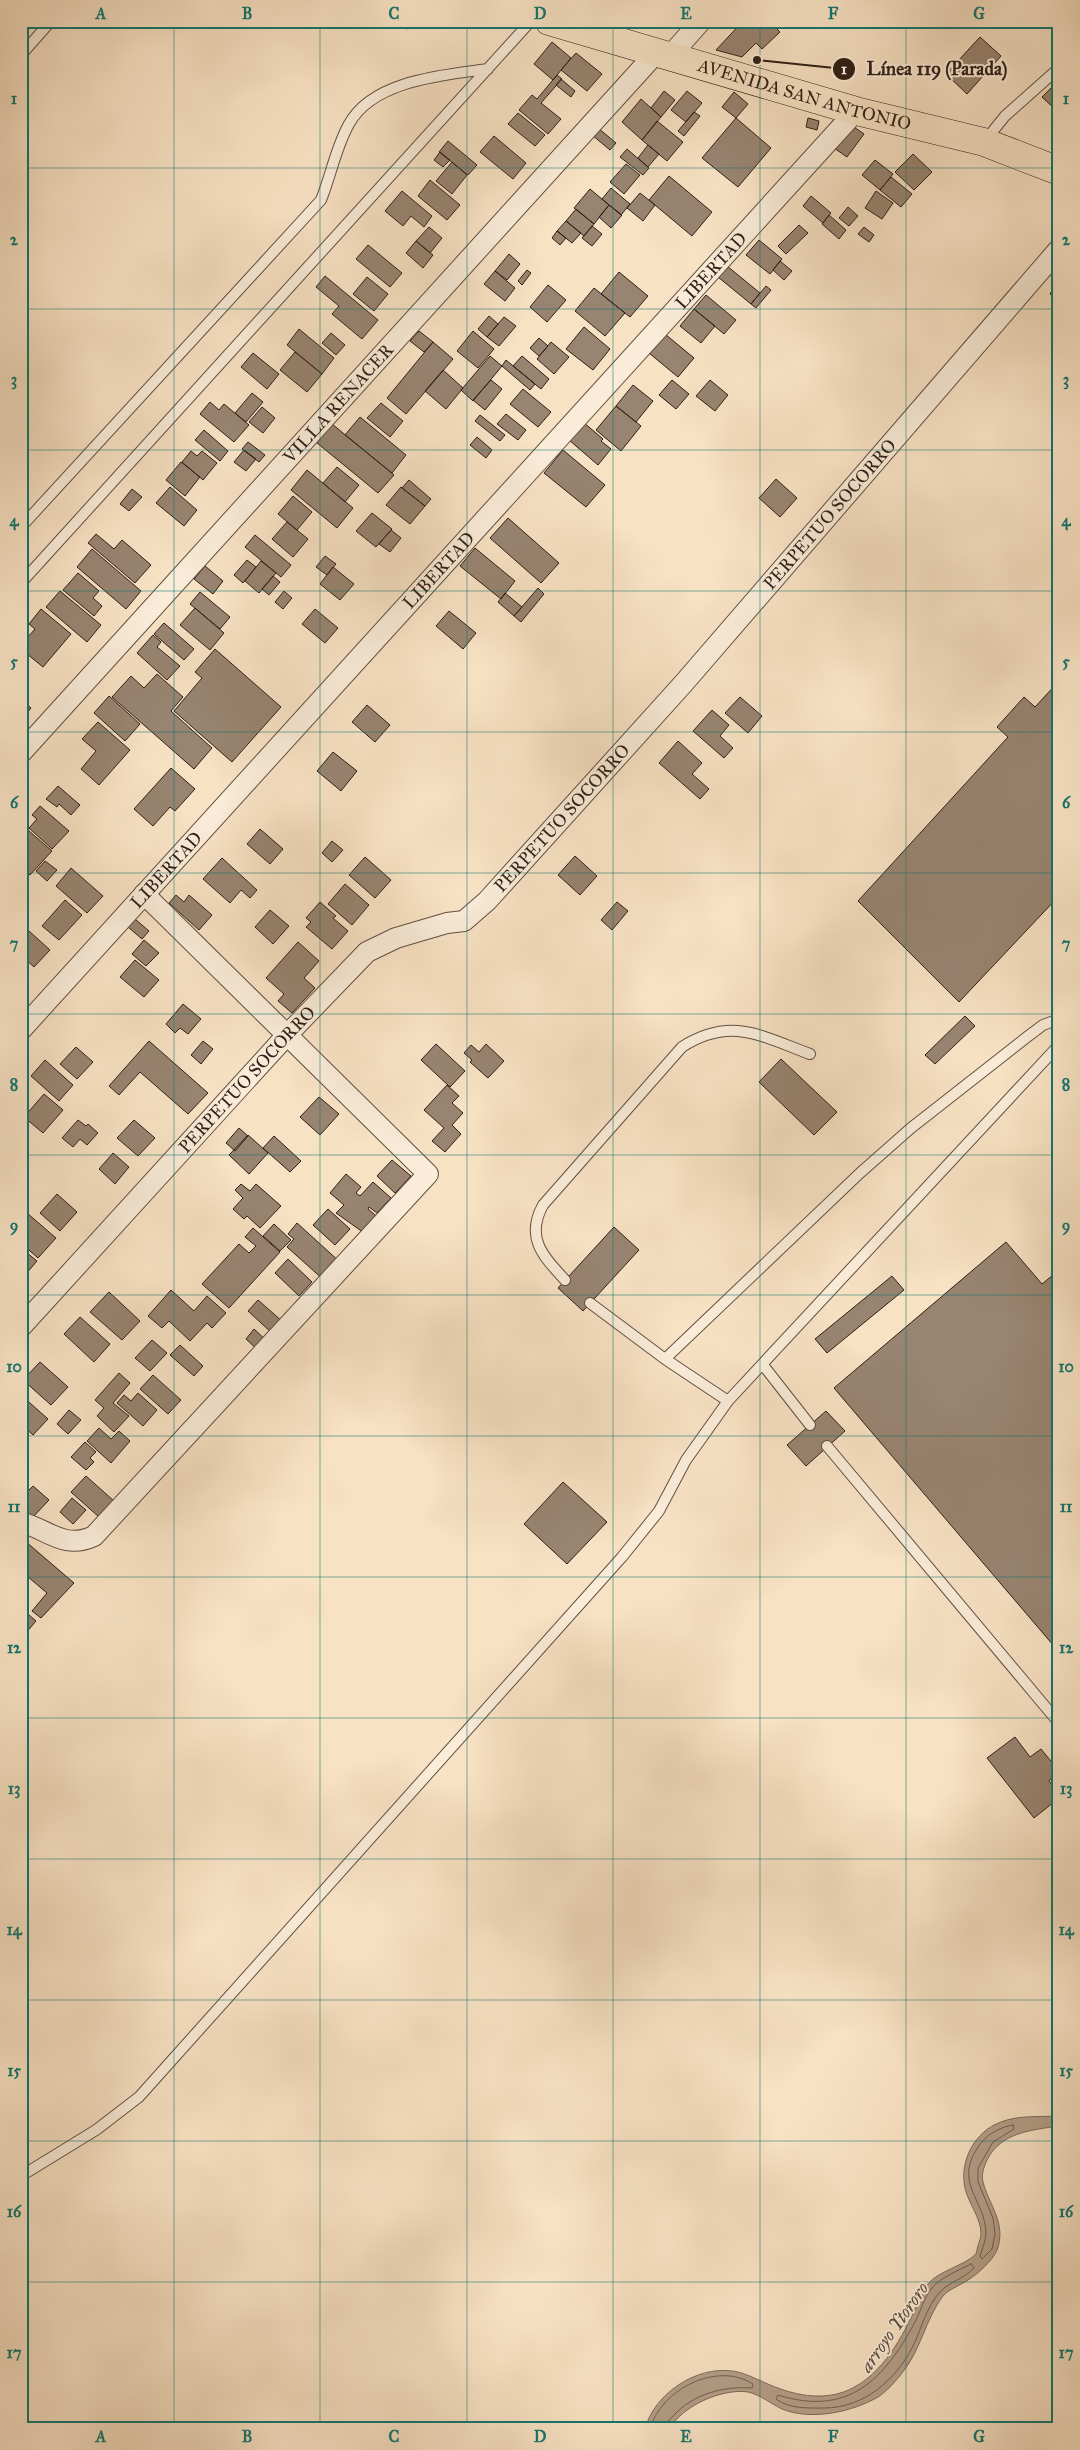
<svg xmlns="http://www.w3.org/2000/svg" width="1080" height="2450" viewBox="0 0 1080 2450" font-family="'IM FELL Great Primer',serif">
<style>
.water{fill:#b49f89;stroke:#7f6b5b}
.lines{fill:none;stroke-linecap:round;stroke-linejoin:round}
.shore{stroke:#725e50;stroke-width:1}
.building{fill:#988471;stroke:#301e17}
.lane-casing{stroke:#624f42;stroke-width:12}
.street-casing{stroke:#624f42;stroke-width:22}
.primary-casing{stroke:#301e17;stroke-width:29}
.lane{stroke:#faecd9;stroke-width:10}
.street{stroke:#faecd9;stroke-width:20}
.primary{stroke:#f8e2c4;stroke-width:28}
.grid{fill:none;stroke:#0f766e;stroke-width:1;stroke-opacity:0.55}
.labels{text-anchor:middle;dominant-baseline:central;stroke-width:4;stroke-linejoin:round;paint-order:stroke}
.street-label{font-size:18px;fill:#301e17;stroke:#faecd9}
.water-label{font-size:19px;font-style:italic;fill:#5e4b3f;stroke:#faecd9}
.leader{fill:none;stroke:#301e17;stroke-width:2}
.callout-dot{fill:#301e17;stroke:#faecd9;stroke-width:2}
.mark-label{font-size:15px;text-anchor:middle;font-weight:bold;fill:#fff}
.callout-label{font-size:19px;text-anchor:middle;font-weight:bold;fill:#301e17;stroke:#faecd9;stroke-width:4;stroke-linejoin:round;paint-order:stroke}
.neatline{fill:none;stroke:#0f766e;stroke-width:2}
.grid-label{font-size:16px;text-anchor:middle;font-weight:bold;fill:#0f766e}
</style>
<rect width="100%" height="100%" fill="#f8e2c4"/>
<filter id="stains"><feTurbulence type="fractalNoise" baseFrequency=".004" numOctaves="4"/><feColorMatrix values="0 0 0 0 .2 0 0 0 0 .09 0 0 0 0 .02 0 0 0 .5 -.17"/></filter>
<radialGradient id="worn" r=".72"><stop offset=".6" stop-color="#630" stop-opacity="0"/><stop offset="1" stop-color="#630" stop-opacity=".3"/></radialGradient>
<path class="water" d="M1059,2116V2126C1032,2130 1001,2132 987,2160C984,2167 981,2174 983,2182C989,2205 1007,2224 997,2250C993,2260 978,2274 968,2280C961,2285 949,2289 943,2296C925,2320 921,2350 902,2373C896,2381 886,2392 878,2397C852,2412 811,2421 782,2409C771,2404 761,2395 748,2392C723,2388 681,2406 670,2429H645C654,2394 696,2366 732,2371C742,2372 752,2377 761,2381C785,2392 810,2400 837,2394C873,2385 896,2349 911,2318C916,2307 921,2293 928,2284C938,2271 964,2266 976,2254C977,2248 980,2241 981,2235C982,2219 968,2203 965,2188C959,2161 975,2131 1001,2122C1018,2115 1041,2117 1059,2116Z"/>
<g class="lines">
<path class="shore" d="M1013,2125L1014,2129L993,2142L978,2168V2182L993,2218L995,2234L992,2249L982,2259L980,2256C982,2249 986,2240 986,2233C985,2198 951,2182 981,2143C989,2133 1001,2127 1013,2125Z
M971,2264L974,2268C965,2278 949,2282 940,2292C926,2307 922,2328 913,2346C896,2380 864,2408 824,2408C807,2408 790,2409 776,2399L778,2395C848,2417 884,2380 915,2322C921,2311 924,2297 932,2288C938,2279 961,2269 971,2264Z
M650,2429C661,2389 717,2361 753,2384L752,2388C723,2386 693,2394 673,2416C669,2420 666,2423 665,2429"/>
</g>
<path class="building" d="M394,21H411L408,29Z
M743,21H773L771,23L780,32L762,49L756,43L742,57L716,50Z
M980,37L1001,56L967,94L946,74Z
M552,42L571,58L553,80L534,64Z
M576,53L602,74L587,91L561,70Z
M557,75L562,79L541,103L561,119L548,134L519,110L532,95L537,99Z
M561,79L575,91L571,97L556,85Z
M1056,83L1059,85V109L1057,111L1042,97Z
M664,91L675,100L661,117L651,108Z
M687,91L702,103L686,122L671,110Z
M734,92L748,104L736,118L722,107Z
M641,99L661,117L642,140L622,122Z
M694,112L700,116L684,136L678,131Z
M518,113L545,135L535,146L508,124Z
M736,118L771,148L738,187L702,158Z
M808,118L819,121L817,130L806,127Z
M657,121L683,142L667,161L642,140Z
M851,125L864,134L847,157L834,148Z
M598,128L616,143L610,150L592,135Z
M494,136L526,163L513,179L480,152Z
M448,141L477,165L468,175L439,152Z
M648,145L659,154L648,167L638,158Z
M627,149L649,168L643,175L620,157Z
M440,152L450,160L443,167L434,160Z
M913,154L932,172L914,190L895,172Z
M875,160L893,174L880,190L862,175Z
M452,162L467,175L452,194L436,181Z
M626,164L640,175L624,194L610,182Z
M669,176L712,212L692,236L649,200Z
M891,177L912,194L901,207L880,190Z
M430,180L460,205L447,220L418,196Z
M611,188L630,204L621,215L602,199Z
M590,189L609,205L594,224L574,208Z
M402,191L432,216L424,227L411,216L403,226L385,211Z
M876,191L893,203L882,219L865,208Z
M640,193L655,205L643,221L627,208Z
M811,196L831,213L823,223L803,206Z
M609,205L622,215L611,228L599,217Z
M848,207L858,216L849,226L839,218Z
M576,209L594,224L584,236L566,221Z
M829,215L846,230L839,239L822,224Z
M566,221L581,233L572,243L557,231Z
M799,225L808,233L786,254L778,246Z
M592,226L602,234L592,246L582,238Z
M429,227L442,238L430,253L416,241Z
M864,227L874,235L869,242L858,234Z
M557,231L566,238L560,245L552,238Z
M759,240L782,259L770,274L746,255Z
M416,241L433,255L423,268L406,253Z
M368,245L402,273L390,287L356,259Z
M509,254L520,264L507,280L495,271Z
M780,261L792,271L784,280L773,270Z
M727,266L760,293L751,304L718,277Z
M527,270L531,273L522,285L518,281Z
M495,271L515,288L505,301L484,284Z
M619,272L648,296L630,317L601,294Z
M325,276L378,320L362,339L332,314L339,306L316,287Z
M367,277L388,294L374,311L353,294Z
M1058,280L1059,281V299L1050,294Z
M548,285L566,300L547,322L530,307Z
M766,286L771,290L756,308L751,304Z
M594,288L625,313L605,336L575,311Z
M706,295L736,320L724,334L694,309Z
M694,309L715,326L701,343L680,326Z
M489,316L498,324L487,337L478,329Z
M504,317L516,326L499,346L487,337Z
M584,327L610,349L593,370L566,349Z
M299,329L334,358L322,374L287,345Z
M419,331L433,342L424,352L410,341Z
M473,331L494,349L478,368L457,351Z
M331,333L345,345L336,355L322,343Z
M665,334L694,358L678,377L649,353Z
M539,338L548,346L539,356L530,348Z
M433,342L453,359L406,414L387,398Z
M551,342L569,357L554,374L537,359Z
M295,352L322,374L307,392L280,370Z
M253,353L279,374L267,389L241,367Z
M490,356L502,366L473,401L461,390Z
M522,356L549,379L541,389L513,366Z
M506,360L535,384L530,390L502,366Z
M443,370L463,388L446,409L425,391Z
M491,380L502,389L485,410L473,400Z
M672,380L689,394L676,409L659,395Z
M710,380L728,395L715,411L696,396Z
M633,385L653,401L636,422L616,406Z
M523,389L551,412L538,427L510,404Z
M252,393L263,402L246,422L235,413Z
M210,402L219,410L224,404L249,425L234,442L200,414Z
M381,403L403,421L390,437L367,418Z
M616,406L641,426L621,451L596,430Z
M262,407L275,418L263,433L249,422Z
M506,414L526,430L518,440L497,424Z
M480,415L505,435L500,441L475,421Z
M360,417L406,455L392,473L345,435Z
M326,419L394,475L378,493L311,438Z
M583,422L603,439L601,441L611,449L598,465L569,440Z
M204,430L228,451L220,461L195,440Z
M477,437L492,450L486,458L470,445Z
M248,442L265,455L259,462L242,449Z
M244,450L256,459L246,471L234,462Z
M563,450L605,485L586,507L544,473Z
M191,451L197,456L202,451L217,463L203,480L182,462Z
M181,462L200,477L185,496L166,480Z
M337,467L359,485L345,502L323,483Z
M307,470L353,508L337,528L291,490Z
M776,479L797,498L780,517L759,498Z
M409,480L431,499L425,506L402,488Z
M170,487L197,510L184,526L156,503Z
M401,487L425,506L410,524L386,505Z
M132,489L142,497L129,511L120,504Z
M293,496L312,512L297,530L278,514Z
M372,513L392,529L376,547L356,531Z
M508,518L559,563L541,583L490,538Z
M287,522L308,539L293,557L272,539Z
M391,530L401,538L390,552L379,544Z
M96,534L114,549L122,540L151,565L135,583L88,543Z
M255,535L291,565L281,577L245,547Z
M475,548L515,581L501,599L460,566Z
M92,549L141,591L126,609L77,567Z
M325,556L336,564L327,575L316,567Z
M247,560L256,567L243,583L234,575Z
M261,561L276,573L259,593L245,581Z
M205,566L223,581L213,594L194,579Z
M333,567L354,584L340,600L320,584Z
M78,573L99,591L93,598L102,606L94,616L63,590Z
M273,576L280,582L269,595L262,589Z
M538,588L544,594L521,622L514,616Z
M60,591L101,625L87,642L46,607Z
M284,591L292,598L283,609L275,602Z
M200,592L230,617L220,629L190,604Z
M505,593L522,607L514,616L498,602Z
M195,608L224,633L210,650L180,625Z
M41,609L71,634L43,667L21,649V645L35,629L29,624Z
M315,609L338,628L325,643L302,624Z
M449,611L476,633L463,649L436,626Z
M164,623L194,649L184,660L154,634Z
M153,635L161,642L157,647L180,666L167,680L137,653Z
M215,649L281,707L232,762L174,711L202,678L195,672Z
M157,674L183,697L171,711L212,748L194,769L112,697L131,676L144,688Z
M1059,681V896L959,1002L858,901L1008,737L997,727L1024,697L1035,707Z
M109,696L140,724L125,741L94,713Z
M740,697L762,716L748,733L725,713Z
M22,700L31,708L23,718L21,716Z
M367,705L390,725L375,742L352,722Z
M712,710L729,725L720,736L733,748L724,758L693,731Z
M98,722L130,750L99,785L81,769L96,751L82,739Z
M678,741L702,763L692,774L709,789L700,799L659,763Z
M333,752L357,771L341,791L317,771Z
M171,768L195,789L175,811L170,807L153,826L134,809Z
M58,786L80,805L71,815L59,804L57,807L46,799Z
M40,806L69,831L52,849L29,828L37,819L32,815Z
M21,824L52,851L30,875L21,868Z
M260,829L283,849L270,864L247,844Z
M332,841L343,850L332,862L322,853Z
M575,856L597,876L580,895L558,875Z
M365,857L391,880L375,898L349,875Z
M222,858L257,890L250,898L241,890L230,903L203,879Z
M45,861L57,870L47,881L36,871Z
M71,868L103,896L87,913L56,886Z
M345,884L369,905L352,925L328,904Z
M176,895L184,902L189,895L212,915L199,930L169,903Z
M65,900L82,915L59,940L42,926Z
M320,902L336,916L333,918L348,931L332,949L306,927L311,922L306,918Z
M617,902L628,911L612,930L601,920Z
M270,910L289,926L273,944L255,927Z
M135,919L149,931L142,939L128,927Z
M29,931L50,950L34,967L21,955V940Z
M144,940L159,953L146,966L132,954Z
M298,942L319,961L304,978L315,988L292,1013L278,1001L284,994L266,978Z
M135,960L159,980L144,997L120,977Z
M183,1004L201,1019L188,1034L180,1028L175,1033L166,1024Z
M965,1016L975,1026L935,1064L925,1055Z
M149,1041L208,1093L188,1114L140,1072L119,1095L109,1086Z
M203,1041L213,1049L201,1064L191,1055Z
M436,1044L465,1071L450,1087L421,1060Z
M486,1044L504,1061L488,1078L470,1062L472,1060L464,1053L471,1045L479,1052Z
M76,1047L93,1062L77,1079L60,1064Z
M781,1059L837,1112L814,1135L759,1082Z
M45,1060L73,1085L59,1101L31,1076Z
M447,1085L459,1096L452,1103L463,1113L452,1125L461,1134L445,1152L432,1141L444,1128L424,1110Z
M44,1094L63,1110L43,1133L24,1117Z
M319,1097L339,1114L320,1135L300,1117Z
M78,1120L86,1126L88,1124L98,1133L87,1145L80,1139L73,1147L62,1138Z
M134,1120L155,1138L138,1156L117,1138Z
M239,1128L248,1136L235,1151L226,1143Z
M248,1135L268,1153L249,1174L229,1155Z
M274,1136L301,1161L290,1172L263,1148Z
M113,1153L129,1167L115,1184L99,1169Z
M392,1160L411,1176L395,1193L377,1176Z
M346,1174L361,1187L356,1193L360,1196L373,1182L391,1198L377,1213L369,1207L368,1209L381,1220L367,1235L336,1213L344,1205L330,1193Z
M241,1184L250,1191L256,1184L281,1206L260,1228L247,1216L244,1219L233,1209L243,1198L235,1190Z
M57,1194L77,1212L60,1231L40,1213Z
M328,1209L350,1229L335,1245L313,1225Z
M27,1213L56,1238L38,1258L21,1243V1219Z
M297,1223L341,1263L325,1281L287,1247L294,1239L288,1234Z
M274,1224L291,1240L280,1251L263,1236Z
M614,1227L639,1250L583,1311L558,1288Z
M253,1228L280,1252L229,1308L202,1284L239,1244L249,1253L256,1246L245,1237Z
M1006,1242L1042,1284L1059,1270V1652L834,1388Z
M21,1248L37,1261L25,1275L21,1272Z
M288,1259L312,1282L299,1296L275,1273Z
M892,1276L904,1290L827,1353L815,1339Z
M171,1290L194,1311L207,1296L226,1313L212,1328L207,1323L190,1341L169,1321L162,1328L148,1316Z
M109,1292L140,1321L122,1340L90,1312Z
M258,1300L283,1322L273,1334L248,1311Z
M80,1317L110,1344L94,1362L64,1334Z
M254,1329L269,1343L260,1352L246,1339Z
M152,1340L167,1353L150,1371L135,1358Z
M180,1345L203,1366L194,1376L170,1355Z
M40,1362L68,1387L51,1405L23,1380Z
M119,1373L130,1383L113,1403L129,1416L114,1432L97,1416L104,1408L95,1400Z
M153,1375L181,1400L168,1414L140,1389Z
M138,1393L157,1410L143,1426L117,1403L124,1395L131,1401Z
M21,1395L48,1419L33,1435L21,1424Z
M69,1410L81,1420L68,1434L57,1424Z
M826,1411L845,1431L806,1466L787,1445Z
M99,1428L111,1439L119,1431L130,1441L111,1463L87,1441Z
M85,1442L96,1452L90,1458L94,1462L86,1470L71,1457Z
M86,1476L114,1501L99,1517L71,1492Z
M563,1482L607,1522L567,1564L524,1524Z
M33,1486L49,1500L32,1518L21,1508V1498Z
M72,1498L86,1510L73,1524L60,1512Z
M25,1541L74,1583L41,1618L32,1611L47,1593L21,1571V1565L25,1560L21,1557V1545Z
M29,1615L36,1621L25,1634L21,1631V1625Z
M1015,1737L1030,1757L1041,1749L1059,1771L1049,1781L1059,1794V1798L1034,1818L987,1758Z"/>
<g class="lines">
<g class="lane-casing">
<path id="lane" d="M21,55L51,21
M985,141L1005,116L1059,68
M21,527L321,200C331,175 336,147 349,124C373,80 444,75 488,69
M21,583L531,21
M565,1280C543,1256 525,1238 543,1205L682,1047C731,1016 761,1036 810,1054
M590,1303L665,1359L728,1401
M665,1359L860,1173L911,1128L1027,1037L1043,1025L1059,1019
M763,1365L810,1425
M827,1446L1059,1723
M21,2176L96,2130L139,2097L622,1557L659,1511L686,1460L728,1401L1059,1045"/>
</g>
<g class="street-casing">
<g id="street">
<path d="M670,56L701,21"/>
<path id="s1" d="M21,753L656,53"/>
<path id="s2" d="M21,1030L856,111"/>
<path id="s3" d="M21,1327L287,1035L367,952L396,938L447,923L464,921L487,901L683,684L1059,249"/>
<path d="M21,1522C49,1530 64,1550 94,1536L428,1174L144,894"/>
</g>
</g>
<g class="primary-casing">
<g id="primary">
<path id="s4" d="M549,21L856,111L984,142L1059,171"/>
</g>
</g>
<use href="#lane" class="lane"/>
<use href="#street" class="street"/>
<use href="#primary" class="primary"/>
</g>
<path class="grid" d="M174,21V2429M320,21V2429M467,21V2429M613,21V2429M760,21V2429M906,21V2429M21,168H1059M21,309H1059M21,450H1059M21,591H1059M21,732H1059M21,873H1059M21,1014H1059M21,1155H1059M21,1295H1059M21,1436H1059M21,1577H1059M21,1718H1059M21,1859H1059M21,2000H1059M21,2141H1059M21,2282H1059"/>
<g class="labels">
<g class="street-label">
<text stroke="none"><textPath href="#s4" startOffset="266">AVENIDA SAN ANTONIO</textPath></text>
<text stroke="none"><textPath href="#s2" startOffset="1026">LIBERTAD</textPath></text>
<text stroke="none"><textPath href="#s1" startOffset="472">VILLA RENACER</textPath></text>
<text stroke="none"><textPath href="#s3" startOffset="1160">PERPETUO SOCORRO</textPath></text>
<text stroke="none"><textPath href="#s2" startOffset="621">LIBERTAD</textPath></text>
<text stroke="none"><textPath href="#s3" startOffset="755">PERPETUO SOCORRO</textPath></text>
<text stroke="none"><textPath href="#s2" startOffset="216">LIBERTAD</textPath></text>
<text stroke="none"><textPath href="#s3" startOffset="335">PERPETUO SOCORRO</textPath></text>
</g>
<g class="water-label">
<text transform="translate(894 2327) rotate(-55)">arroyo Ytororo</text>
</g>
</g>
<path class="leader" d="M757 60L844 69"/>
<g class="callout-dot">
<circle cx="757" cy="60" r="5"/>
<circle cx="844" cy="69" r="12"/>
</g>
<g class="mark-label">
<text x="844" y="74">1</text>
</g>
<g class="callout-label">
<text x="937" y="75">Línea 119 (Parada)</text>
</g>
<rect width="1080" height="2450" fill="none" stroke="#f8e2c4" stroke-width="55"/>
<rect x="28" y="28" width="1024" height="2394" class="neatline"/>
<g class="grid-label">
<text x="101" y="19">A</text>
<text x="247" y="19">B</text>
<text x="394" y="19">C</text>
<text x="540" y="19">D</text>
<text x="686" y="19">E</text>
<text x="833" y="19">F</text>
<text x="979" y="19">G</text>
<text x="14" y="104">1</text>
<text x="1066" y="104">1</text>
<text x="14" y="245">2</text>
<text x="1066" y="245">2</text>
<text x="14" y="385">3</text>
<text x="1066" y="385">3</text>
<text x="14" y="526">4</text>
<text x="1066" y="526">4</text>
<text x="14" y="667">5</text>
<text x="1066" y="667">5</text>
<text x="14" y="808">6</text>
<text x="1066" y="808">6</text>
<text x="14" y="949">7</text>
<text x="1066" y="949">7</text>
<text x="14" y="1090">8</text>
<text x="1066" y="1090">8</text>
<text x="14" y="1231">9</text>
<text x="1066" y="1231">9</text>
<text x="14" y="1372">10</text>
<text x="1066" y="1372">10</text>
<text x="14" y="1512">11</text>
<text x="1066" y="1512">11</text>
<text x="14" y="1653">12</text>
<text x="1066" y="1653">12</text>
<text x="14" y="1794">13</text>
<text x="1066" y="1794">13</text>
<text x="14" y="1935">14</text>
<text x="1066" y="1935">14</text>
<text x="14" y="2076">15</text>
<text x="1066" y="2076">15</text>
<text x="14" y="2217">16</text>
<text x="1066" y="2217">16</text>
<text x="14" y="2358">17</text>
<text x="1066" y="2358">17</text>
<text x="101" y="2442">A</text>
<text x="247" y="2442">B</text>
<text x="394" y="2442">C</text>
<text x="540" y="2442">D</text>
<text x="686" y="2442">E</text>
<text x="833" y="2442">F</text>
<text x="979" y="2442">G</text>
</g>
<rect width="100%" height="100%" filter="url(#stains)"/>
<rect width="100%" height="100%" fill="url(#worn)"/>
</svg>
